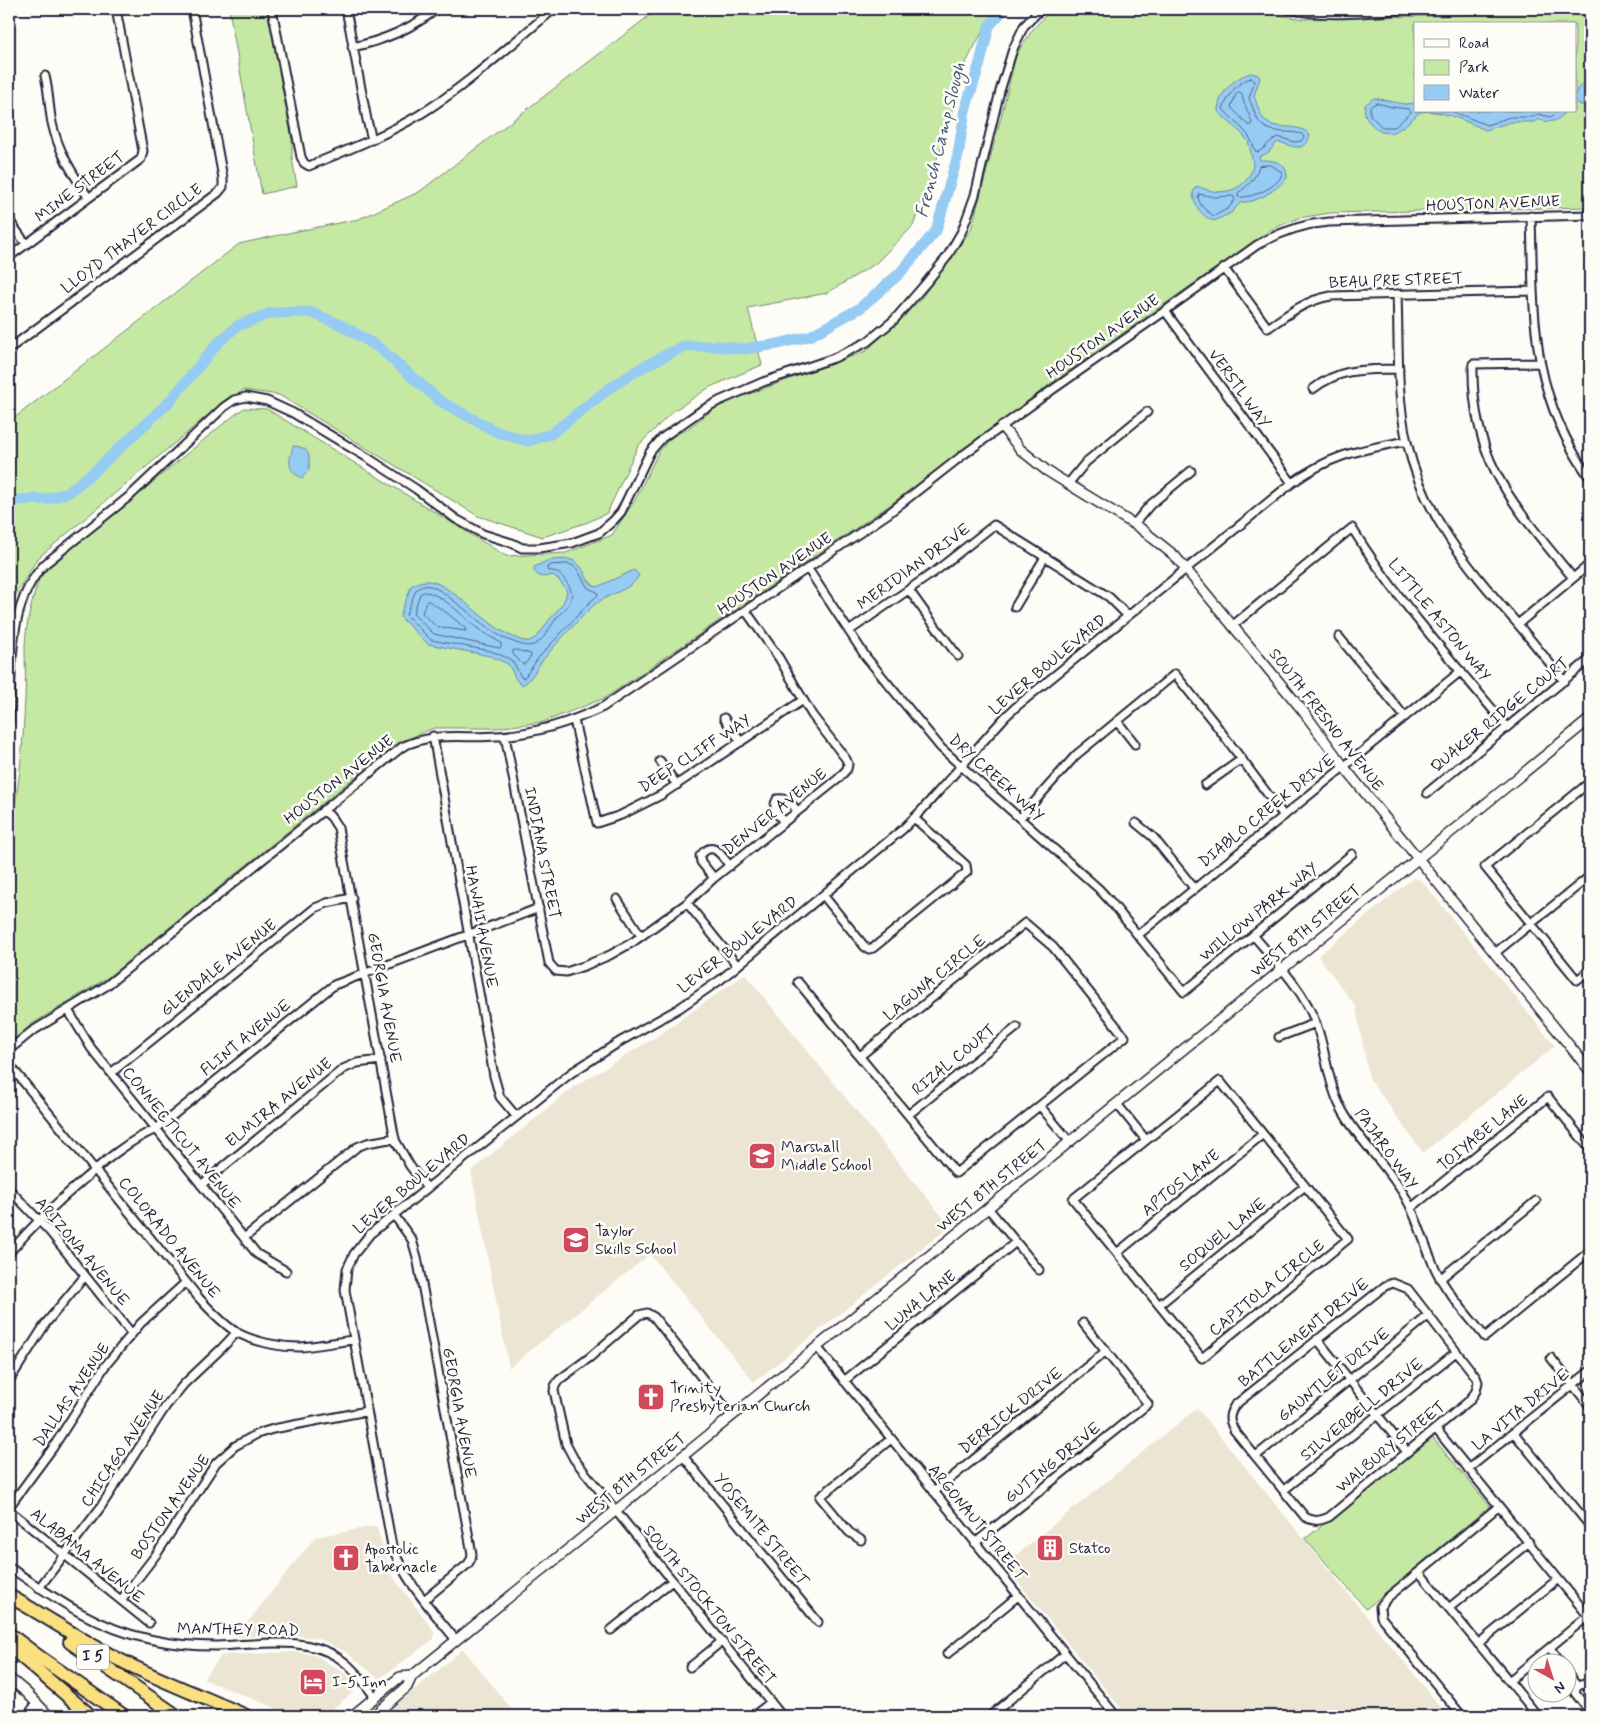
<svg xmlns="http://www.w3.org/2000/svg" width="1599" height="1725" viewBox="0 0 1599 1725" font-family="Mynerve,sans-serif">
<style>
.built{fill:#ede5d3}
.green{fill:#c5e9a3;stroke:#74866f;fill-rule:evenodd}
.water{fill:#96cbf4;stroke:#6887aa}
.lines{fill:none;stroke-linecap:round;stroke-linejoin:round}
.shore{stroke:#506685;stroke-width:1}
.river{stroke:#96cbf4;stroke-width:11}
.minor-casing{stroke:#22223b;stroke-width:11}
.tertiary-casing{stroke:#22223b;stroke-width:12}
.motorway-casing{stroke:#22223b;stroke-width:16}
.minor{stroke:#fdfcf7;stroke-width:7}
.tertiary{stroke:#fdfcf7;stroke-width:9}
.motorway{stroke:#fbe080;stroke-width:12}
.labels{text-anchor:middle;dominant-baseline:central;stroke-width:5;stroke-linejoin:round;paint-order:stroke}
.shield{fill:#fdfcf7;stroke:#646373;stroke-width:1}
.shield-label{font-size:15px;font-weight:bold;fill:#22223b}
.street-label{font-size:16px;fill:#22223b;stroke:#fdfcf7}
.poi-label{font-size:16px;fill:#22223b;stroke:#fdfcf7;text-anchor:start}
.water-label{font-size:18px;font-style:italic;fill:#455572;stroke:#fdfcf7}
</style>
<rect width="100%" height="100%" fill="#fdfcf7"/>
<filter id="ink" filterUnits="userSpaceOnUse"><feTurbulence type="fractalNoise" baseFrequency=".02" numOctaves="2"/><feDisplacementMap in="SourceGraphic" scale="10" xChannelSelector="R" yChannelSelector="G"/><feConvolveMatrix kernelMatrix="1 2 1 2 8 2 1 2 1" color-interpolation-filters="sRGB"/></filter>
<g filter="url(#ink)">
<path class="built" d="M1413,878L1421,880L1555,1046L1423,1153L1369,1078L1356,1007L1318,956Z
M745,974L950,1226L754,1382L650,1254L509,1368L471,1171L574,1087L659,1035Z
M1197,1408L1448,1716H1127L1004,1565Z
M376,1526L391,1574L434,1631V1639L379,1679L346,1652L317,1638L294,1635L236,1637L315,1537Z
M463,1649L517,1716H382L436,1672Z
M296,1652L315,1655L353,1679L352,1693L324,1716H298L290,1714L203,1679L222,1655Z"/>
<path class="green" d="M229,9H267L292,140V158L297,186L262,194Z
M658,9H999L987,23L961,72L947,131L913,226L875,264L827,293L748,308L762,365L710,387L672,412L638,446L607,513L588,522L543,537L478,516L279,395L244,390L215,409L37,559L10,605L9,627V422L239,244L293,232L359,219L419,192Z
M1058,9H1245L1302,19L1467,15L1496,9H1590V207L1330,213L1299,218L1272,229L1053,382L890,505L605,698L543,722L495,728H434L397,743L107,978L32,1024L9,1044V832C20,789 23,744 25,699C26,682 25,664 25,646C26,621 33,598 40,575L223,424L244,408L267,409L506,556L566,553L612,535L636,498L659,451L673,435L686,430L719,405L866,351L919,301L971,230L1001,117L1016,55L1033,29L1045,16ZM1415,24H1575V111H1415Z
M1433,1438L1490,1506L1366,1609L1305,1539Z"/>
<path class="water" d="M1251,73L1258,75L1260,78L1254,96C1257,103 1259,113 1263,118C1275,134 1297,120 1310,135L1307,143L1301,147H1294L1279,142L1276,143L1269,152L1259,157L1260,160C1274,160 1287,161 1287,178C1278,189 1255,204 1241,202L1231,213L1214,221C1201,217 1193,204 1193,192L1197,186C1215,194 1234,195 1247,179C1254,169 1254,165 1251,154C1250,150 1250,146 1248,142C1240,129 1227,122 1218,111C1218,94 1234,77 1251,73Z
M1590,80V105H1581L1575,101C1575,90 1579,84 1590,80Z
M1374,98L1404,104L1415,103V111H1565C1559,122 1549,124 1538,119L1534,122H1511L1486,130C1466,122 1442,109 1420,112C1405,125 1389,145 1370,123C1365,118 1364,112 1365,105Z
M293,446C310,447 310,455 309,470L302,478C286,470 289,461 293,446Z
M568,559C587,563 582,581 597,587L634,570L639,575C632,591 605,594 592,607C575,624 557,642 542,661C536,669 531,681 522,685C514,681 513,670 508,664L490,656L428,644L400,617C402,607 408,597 411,586C417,583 422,580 429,581C453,584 488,629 518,639C521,640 525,642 529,641C537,639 543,629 547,623C555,612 565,605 567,591L559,580L553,575C544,577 540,579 534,571V567L549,560Z"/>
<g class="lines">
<path class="shore" d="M1251,78L1255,81L1249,98C1252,105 1254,113 1258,120C1266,135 1288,130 1302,134L1304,137L1301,141L1294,142L1278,137C1270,140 1266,148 1258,152L1255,151C1251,132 1235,123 1223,109C1229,95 1236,82 1251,78Z
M1240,92L1242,94L1243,100L1252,122L1251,125H1248L1231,107L1236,94Z
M1377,103L1392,107L1409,109L1411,112L1395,127H1382L1370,115V107Z
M1451,111L1487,125L1510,117H1532L1538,114L1551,117L1559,111
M1271,165L1282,172C1282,186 1250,199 1238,197V193C1248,186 1256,178 1259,166Z
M1199,194L1215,197L1233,196L1235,199L1229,208L1214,216C1206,211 1196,203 1199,194Z
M567,564L572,565L577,569L588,588L597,592L598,595L590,602L539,657L524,678L521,677L515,665L510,659L491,651L431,640L406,615L416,590C420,587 424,585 430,586C437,588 444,593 450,598C472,613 490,635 516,643C520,644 524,646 527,646C544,646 550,624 559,615C564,610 569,606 571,599C573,591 569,585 564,579C559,573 555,570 548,571L547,567L551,565Z
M424,592C441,592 464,618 477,628C484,633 493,638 501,643V647L499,648L434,634L413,614L420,594Z
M429,601L447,613L465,628L466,631L437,627L422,613L426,602Z
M516,650L531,654V656L525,664H522L513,654V651Z"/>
<path class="river" d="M9,500L47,499L69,492L96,470L170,401L217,344L237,326L271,313L310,312L343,326L378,347L440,401L497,432L528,441L551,434L610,388L641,368L684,346H716L744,349L778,344L810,336L860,308L899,274L936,231L958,155L965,110L980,63L989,26L1004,9"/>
<g class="minor-casing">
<path id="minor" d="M272,9L301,157L304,163L309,166C347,150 384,136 419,115C468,85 510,45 554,9
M346,9L367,120L372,140
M1287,9C1328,18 1369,12 1410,9
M352,47C383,41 412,28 437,9
M45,76C49,92 49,108 52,123C58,151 73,174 88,197
M1531,216C1534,316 1529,392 1590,478
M9,220L26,244
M9,257L141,159L143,151L116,9
M1224,268L1268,328C1288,314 1306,300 1331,296L1533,291
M1397,294C1399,343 1396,394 1407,442C1423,515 1468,567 1516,622C1532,641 1548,661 1564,681
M1165,311L1292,483
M9,349L218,193L223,187V178L192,9
M1539,363L1473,364C1471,463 1515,506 1573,578
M1313,389C1341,367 1366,370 1399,369
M1068,484L1086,462L1147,412
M1134,524L1150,505L1191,471
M808,569L866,657L941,748L1099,889L1110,901L1184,992L1352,854
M909,590L929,618L958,656
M1015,607L1045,557
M1518,624L1590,564
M1232,626L1352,528C1396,600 1454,662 1507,727
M849,631L937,570L994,525L1109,597L1128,616
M1339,637L1405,717
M724,718L741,742
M574,720L597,823L621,815L661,795L803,700
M1117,721L1135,744
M9,722C12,672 7,600 46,563L131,495L224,407L234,400L246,397L267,401L293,413L368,458L416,489L456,519L483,534L512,543L522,548H539L572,543L599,533L613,521L621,512L650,452L662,438L702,410L719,401L763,382L834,358L867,342L894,320L926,283L947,257L962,231L975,195L1000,91L1013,49L1024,26L1041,9
M433,736L494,1076L500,1097L516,1116
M505,736L549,963L556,971L566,972L584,966L610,955L633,942L687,903L714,878L838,779L847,769L848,764L846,759L812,715L779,658L746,611
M660,761L677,785
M1590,782L1485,867L1577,980L1590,970
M1205,785L1242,759
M1427,793L1590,659
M323,810L331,817L338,828L395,1140L410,1166L427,1188
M1020,818L1076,755L1175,674L1216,725L1284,816
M784,822C778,814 771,809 777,799C788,797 792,804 797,811
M1136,823L1153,837L1194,888
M714,878L701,862L700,856C713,839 721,855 730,866
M823,895L865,947L869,949L873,948L967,872L966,865L914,818
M617,899L641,936
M687,903L737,965
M1138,935L1461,671
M1253,935C1276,962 1304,990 1316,1024C1326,1050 1327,1079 1339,1104C1355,1137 1384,1162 1403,1193C1417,1215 1423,1242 1434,1266C1446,1293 1467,1314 1485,1337L1590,1251
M1495,953L1590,876
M798,982L956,1173L1125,1037L1053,947L1025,923L860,1056
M68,1010L91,1048L257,1254L286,1271
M1279,1037L1316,1023
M9,1050L31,1032L106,986L402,747C435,731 463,739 497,736C535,734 569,723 603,707L889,513L963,455L1052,390L1165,311L1257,245C1280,232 1302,224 1329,222L1590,215
M9,1064L199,1298C210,1310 222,1323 236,1332C254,1342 279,1347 300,1347C317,1346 336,1342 353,1340
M111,1073L315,908L327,903L352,898
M1220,1081L1348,1239L1202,1358L1073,1199Z
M1117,1104L1146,1140
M1040,1106L1070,1142
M908,1115L1017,1027
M201,1185L343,1069L357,1063L381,1060
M9,1189L50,1232L132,1334
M988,1208L1039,1270
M1411,1208L1548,1097L1590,1149
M394,1215L412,1240L417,1257L472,1554L471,1559L468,1564L424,1600
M244,1238L357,1147L367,1143L395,1138
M9,1253C32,1226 56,1203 83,1180C106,1160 128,1141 156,1129L334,985L539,908
M1117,1253L1263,1134
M1440,1279L1536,1201
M1393,1283L1408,1289L1476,1377L1478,1382L1476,1391L1470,1400L1329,1517C1320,1521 1314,1522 1305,1517L1234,1430C1229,1420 1228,1415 1235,1405L1385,1286Z
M1159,1305L1305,1186
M1317,1339L1407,1452
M817,1347L1116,1716
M1551,1358L1590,1406
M9,1381L46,1323L85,1276
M844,1381L1016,1242
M732,1416L654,1317L647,1313L639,1315L589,1358L559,1380L555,1386L554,1391L566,1444L574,1459L782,1716
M1436,1429L1590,1618
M1514,1433L1590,1526
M683,1456L818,1622
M1256,1456L1428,1316
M1468,1469L1590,1371
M1284,1490L1456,1352
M934,1492L1106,1351
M9,1507L52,1449L105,1366L141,1323L186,1282
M9,1510L149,1623
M861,1540L849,1532L820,1497L891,1439
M975,1543L1148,1404L1083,1323
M9,1567C53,1597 96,1628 149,1639C171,1644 195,1646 217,1646C257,1645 304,1635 339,1658C354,1668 364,1683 375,1697
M1419,1572L1538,1716
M39,1588L100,1508L166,1406L184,1384L222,1348L237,1332
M121,1600L158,1552L216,1463L235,1446L257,1434L273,1429L367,1411
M1449,1608L1529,1542
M611,1630L672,1581
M456,1640C432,1610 406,1583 392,1546L345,1290L347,1269L354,1254L370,1234L571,1073L621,1041L678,1009L720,980L903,829L921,811L1005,717L1017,706L1292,483C1331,454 1361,450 1406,441
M1478,1644L1558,1579
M1550,1648L1560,1662
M947,1654L1018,1596
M690,1667L721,1642
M1566,1672L1577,1686L1575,1693L1590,1712
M1509,1681L1588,1616
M1577,1686L1584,1684L1590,1690
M27,1716L37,1703
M753,1716L771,1702
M990,1716L1065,1654
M1462,1716L1381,1617L1380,1607L1387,1598L1498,1507"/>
</g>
<g class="tertiary-casing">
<path id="tertiary" d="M1002,427L1021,450L1047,471L1140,528L1175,556L1303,711L1344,767L1590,1071
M9,1678L26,1692L49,1716
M352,1716L400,1677L412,1676
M373,1716L407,1687L412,1676L1590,719"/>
</g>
<g class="motorway-casing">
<path id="motorway" d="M9,1596C44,1615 77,1638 112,1656C155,1679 202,1696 246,1716
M9,1634L38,1656L124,1716
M70,1642L177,1716
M9,1646L91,1716"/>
</g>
<use href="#minor" class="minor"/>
<use href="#tertiary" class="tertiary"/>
<use href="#motorway" class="motorway"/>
</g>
</g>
<defs>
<g id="school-square" transform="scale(1.4375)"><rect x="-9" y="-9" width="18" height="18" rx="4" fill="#d1495b" stroke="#fdfcf7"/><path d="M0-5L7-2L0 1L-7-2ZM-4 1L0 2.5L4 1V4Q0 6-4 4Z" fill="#fff"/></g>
<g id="church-square" transform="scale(1.4375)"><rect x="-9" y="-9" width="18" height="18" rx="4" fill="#d1495b" stroke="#fdfcf7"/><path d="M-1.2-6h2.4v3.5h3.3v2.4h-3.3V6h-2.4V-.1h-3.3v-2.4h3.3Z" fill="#fff"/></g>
<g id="building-square" transform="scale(1.4375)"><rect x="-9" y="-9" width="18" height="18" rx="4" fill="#d1495b" stroke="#fdfcf7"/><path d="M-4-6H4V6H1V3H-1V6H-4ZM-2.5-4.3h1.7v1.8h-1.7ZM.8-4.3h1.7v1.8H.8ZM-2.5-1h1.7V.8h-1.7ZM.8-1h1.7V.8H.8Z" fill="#fff"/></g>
<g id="hotel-square" transform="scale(1.4375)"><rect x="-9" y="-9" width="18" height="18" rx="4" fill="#d1495b" stroke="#fdfcf7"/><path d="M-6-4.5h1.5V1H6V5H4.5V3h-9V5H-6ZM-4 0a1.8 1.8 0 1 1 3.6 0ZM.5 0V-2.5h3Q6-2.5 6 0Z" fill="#fff"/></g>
</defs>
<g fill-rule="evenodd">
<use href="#school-square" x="762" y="1156"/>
<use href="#school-square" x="576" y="1240"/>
<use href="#church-square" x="651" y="1397"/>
<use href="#building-square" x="1050" y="1548"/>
<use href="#church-square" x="346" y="1558"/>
<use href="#hotel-square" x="313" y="1682"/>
</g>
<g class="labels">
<rect class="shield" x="77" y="1644.5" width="32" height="25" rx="4"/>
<g class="shield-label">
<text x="93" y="1657">I 5</text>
</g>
<g class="street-label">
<text transform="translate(80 187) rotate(-37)">MINE STREET</text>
<text transform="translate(1493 204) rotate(-2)">HOUSTON AVENUE</text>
<text transform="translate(132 239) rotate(-37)">LLOYD THAYER CIRCLE</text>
<text transform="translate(1396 281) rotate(-2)">BEAU PRE STREET</text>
<text transform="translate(1103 337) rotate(-35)">HOUSTON AVENUE</text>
<text transform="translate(1239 389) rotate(54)">VERSTL WAY</text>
<text transform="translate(914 567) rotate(-36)">MERIDIAN DRIVE</text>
<text transform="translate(775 574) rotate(-34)">HOUSTON AVENUE</text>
<text transform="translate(1439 620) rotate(51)">LITTLE ASTON WAY</text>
<text transform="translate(1048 665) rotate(-40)">LEVER BOULEVARD</text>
<text transform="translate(1500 715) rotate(-39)">QUAKER RIDGE COURT</text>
<text transform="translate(1326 720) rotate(52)">SOUTH FRESNO AVENUE</text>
<text transform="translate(695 754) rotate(-33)">DEEP CLIFF WAY</text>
<text transform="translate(996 778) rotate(42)">DRY CREEK WAY</text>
<text transform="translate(339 780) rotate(-38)">HOUSTON AVENUE</text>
<text transform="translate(1267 811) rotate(-39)">DIABLO CREEK DRIVE</text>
<text transform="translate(775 812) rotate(-39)">DENVER AVENUE</text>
<text transform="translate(542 853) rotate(79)">INDIANA STREET</text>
<text transform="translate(1259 912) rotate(-39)">WILLOW PARK WAY</text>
<text transform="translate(481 927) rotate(80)">HAWAII AVENUE</text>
<text transform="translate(1306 931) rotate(-39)">WEST 8TH STREET</text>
<text transform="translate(738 945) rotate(-38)">LEVER BOULEVARD</text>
<text transform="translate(219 968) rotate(-39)">GLENDALE AVENUE</text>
<text transform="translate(935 978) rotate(-39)">LAGUNA CIRCLE</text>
<text transform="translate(384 998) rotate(80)">GEORGIA AVENUE</text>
<text transform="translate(246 1038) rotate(-39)">FLINT AVENUE</text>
<text transform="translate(954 1060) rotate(-39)">RIZAL COURT</text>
<text transform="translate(279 1103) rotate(-39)">ELMIRA AVENUE</text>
<text transform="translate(1483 1133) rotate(-39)">TOIYABE LANE</text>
<text transform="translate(181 1138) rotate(51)">CONNECTICUT AVENUE</text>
<text transform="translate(1386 1149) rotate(54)">PAJARO WAY</text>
<text transform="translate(1181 1183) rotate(-39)">APTOS LANE</text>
<text transform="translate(412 1184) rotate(-40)">LEVER BOULEVARD</text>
<text transform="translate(992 1186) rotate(-39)">WEST 8TH STREET</text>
<text transform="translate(1223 1235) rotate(-39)">SOQUEL LANE</text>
<text transform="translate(169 1238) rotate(51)">COLORADO AVENUE</text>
<text transform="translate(82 1252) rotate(50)">ARIZONA AVENUE</text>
<text transform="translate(1267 1288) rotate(-39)">CAPITOLA CIRCLE</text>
<text transform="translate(921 1301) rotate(-39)">LUNA LANE</text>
<text transform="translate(1304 1333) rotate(-39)">BATTLEMENT DRIVE</text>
<text transform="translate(1334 1375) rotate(-39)">GAUNTLET DRIVE</text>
<text transform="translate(72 1395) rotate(-56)">DALLAS AVENUE</text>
<text transform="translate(1362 1410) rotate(-39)">SILVERBELL DRIVE</text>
<text transform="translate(1521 1410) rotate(-39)">LA VITA DRIVE</text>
<text transform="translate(1011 1411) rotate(-39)">DERRICK DRIVE</text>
<text transform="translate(459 1413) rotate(80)">GEORGIA AVENUE</text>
<text transform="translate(1391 1447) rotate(-39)">WALBURY STREET</text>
<text transform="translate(123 1449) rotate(-56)">CHICAGO AVENUE</text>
<text transform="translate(1053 1463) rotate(-39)">GUTING DRIVE</text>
<text transform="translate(631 1479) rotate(-39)">WEST 8TH STREET</text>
<text transform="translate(171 1507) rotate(-55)">BOSTON AVENUE</text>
<text transform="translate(977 1523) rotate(51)">ARGONAUT STREET</text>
<text transform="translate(761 1530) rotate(51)">YOSEMITE STREET</text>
<text transform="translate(87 1556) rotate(39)">ALABAMA AVENUE</text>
<text transform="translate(709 1605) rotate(51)">SOUTH STOCKTON STREET</text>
<text transform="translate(238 1630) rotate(1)">MANTHEY ROAD</text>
</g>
<g class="poi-label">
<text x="781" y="1147">Marshall<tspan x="781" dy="18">Middle School</tspan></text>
<text x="595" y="1231">Taylor<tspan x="595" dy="18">Skills School</tspan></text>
<text x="670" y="1388">Trinity<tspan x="670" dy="18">Presbyterian Church</tspan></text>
<text x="1069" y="1548">Statco</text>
<text x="365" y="1549">Apostolic<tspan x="365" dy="18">Tabernacle</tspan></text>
<text x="332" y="1682">I-5 Inn</text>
</g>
<g class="water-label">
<text transform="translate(941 140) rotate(-76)">French Camp Slough</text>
</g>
</g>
<rect width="1599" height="1725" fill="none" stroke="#fdfcf7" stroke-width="30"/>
<rect x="15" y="15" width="1569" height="1695" fill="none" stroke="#22223b" stroke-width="2" filter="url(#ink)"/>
<rect x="1414" y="22" width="162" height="90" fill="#fdfcf7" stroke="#a5a5ac"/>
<rect x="1424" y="39" width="25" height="8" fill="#fdfcf7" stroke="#a5a5ac"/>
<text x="1459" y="48" font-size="15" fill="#22223b">Road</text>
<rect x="1424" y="60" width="25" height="15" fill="#c5e9a3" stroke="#a5a5ac"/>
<text x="1459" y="72" font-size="15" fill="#22223b">Park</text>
<rect x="1424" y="85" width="25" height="15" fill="#96cbf4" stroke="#a5a5ac"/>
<text x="1459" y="98" font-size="15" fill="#22223b">Water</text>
<g transform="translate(1552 1678) rotate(141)"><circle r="24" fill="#fdfcf7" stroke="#a5a5ac"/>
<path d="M0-4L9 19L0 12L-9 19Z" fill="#d1495b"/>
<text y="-8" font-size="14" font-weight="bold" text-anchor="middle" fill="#22223b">N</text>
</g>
</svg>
